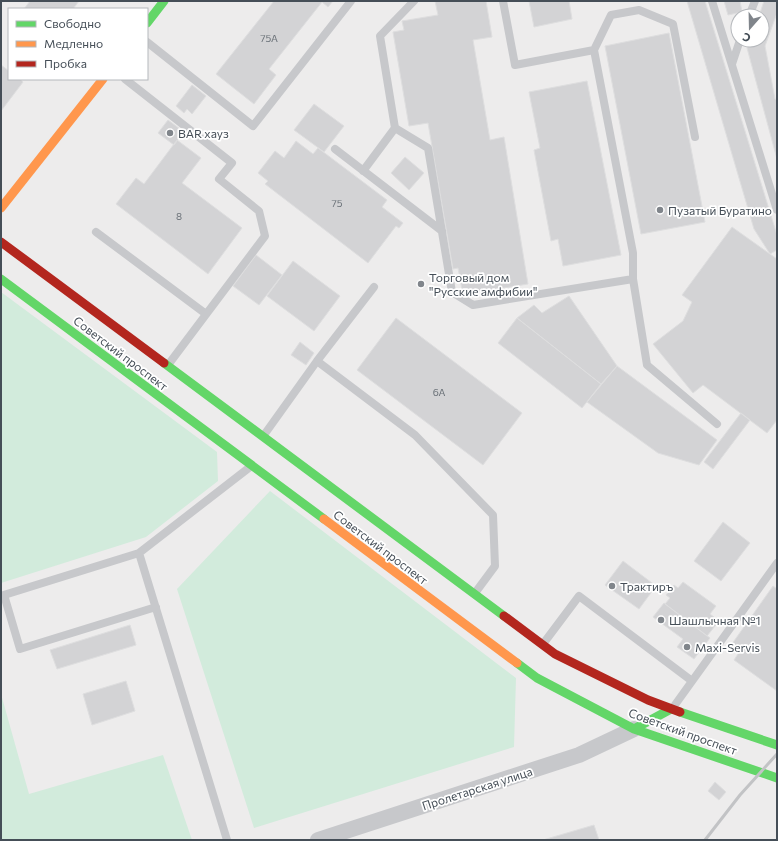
<svg xmlns="http://www.w3.org/2000/svg" width="778" height="841" viewBox="0 0 778 841" font-family="Commissioner,sans-serif">
<style>
.green{fill:#d2ebdc}
.building{fill:#d3d3d5;stroke:#dededf}
.lines{fill:none;stroke-linecap:round;stroke-linejoin:round}
.lane{stroke:#c7c8cb;stroke-width:8}
.street{stroke:#c7c8cb;stroke-width:16}
.fast{stroke:#63d668;stroke-width:9}
.slow{stroke:#ff974d;stroke-width:9}
.jam{stroke:#b3261e;stroke-width:9}
.rail{stroke:#c2c3c5;stroke-width:3}
.poi-dot{fill:#80858b;stroke:#fff;stroke-width:1.5}
.labels{text-anchor:middle;dominant-baseline:central;stroke-width:3.5;stroke-linejoin:round;paint-order:stroke}
.number-label{font-size:10px;fill:#6a7178}
.poi-label{font-size:12px;fill:#454e57;stroke:#fff;text-anchor:start}
.street-label{font-size:12px;fill:#454e57;stroke:#fff}
</style>
<rect width="100%" height="100%" fill="#edecec"/>
<path class="green" d="M1,292L217,452L218,481L146,537L1,583Z
M270,491L516,678L514,747L254,828L177,589Z
M1,694L29,794L163,755L192,840H1Z"/>
<path class="building" d="M30,1H79L73,9H24Z
M274,1H333L328,7L322,2L269,69L276,75L254,104L216,74Z
M435,1H486L492,37L473,40L490,140L504,137L528,284L463,295L458,268L453,269L428,123L409,126L393,32L404,30L402,21L438,15Z
M529,1H569L572,19L534,27Z
M687,1H705L777,235V250L770,254L754,229Z
M724,1H740L742,12L728,15Z
M764,1H777V13L765,46L775,99L777,100V159L747,48L750,40H762V16H759Z
M669,33L705,222L641,234L605,46Z
M1,65L9,71V79H20L23,82L1,111Z
M587,81L621,255L563,266L558,239L551,241L534,150L540,148L529,92Z
M192,85L206,96L192,114L187,109L184,113L176,106Z
M314,104L344,126L324,152L294,130Z
M168,120L184,132L174,145L158,133Z
M177,140L201,158L182,183L242,228L208,274L116,204L136,178L144,184Z
M296,141L313,154L318,148L387,200L382,207L403,223L399,228L396,226L368,263L265,184L268,181L258,173L275,151L284,158Z
M405,157L424,173L409,190L391,173Z
M732,227L777,259V420L767,433L703,385L693,393L653,344L683,321L692,302L682,295Z
M256,255L282,275L259,305L233,286Z
M293,261L340,296L314,331L267,296Z
M569,296L617,366L601,384L517,318L534,305L542,313Z
M396,318L522,413L483,465L357,370Z
M517,318L601,384L582,408L498,343Z
M300,342L314,353L306,365L291,355Z
M617,366L717,440L699,465L658,453L587,402Z
M741,413L750,420L713,469L704,462Z
M723,522L750,543L721,581L694,561Z
M623,561L656,586L639,609L605,585Z
M683,582L716,606L710,614L719,621L707,636L665,604L670,598L666,595L674,585L678,588Z
M773,586L777,589V691L734,660L738,654L729,648Z
M664,603L710,638L694,659L677,647L683,639L653,617Z
M130,625L136,645L57,669L50,650Z
M126,681L135,711L92,725L83,694Z
M715,782L726,792L719,800L708,791Z
M594,825L599,840H543Z"/>
<g class="lines">
<path class="lane" d="M414,1L380,36L395,128L428,148L452,292L473,305L633,279
M503,1L515,65L594,50
M712,1L777,210
M749,16L755,1
M147,42L253,126L351,1
M732,64L740,40
M125,79L232,163L219,179L259,211L265,236L168,365
M695,137L673,24L639,10L611,15L594,50L633,253V279L647,365L717,424
M335,149L442,231
M363,171L395,128
M96,232L206,314
M317,361L415,435L493,515L495,566L475,593
M264,435L317,361L374,287
M139,553L227,840
M4,595L20,649L156,607
M1,596L139,553L250,467
M543,644L579,596L692,681
M672,709L777,563"/>
<path class="street" d="M318,840L579,755L634,729"/>
<path class="fast" d="M147,23L164,1
M1,279L324,519
M164,363L504,616
M517,663L537,678L634,729L777,778
M680,712L777,745
M634,729L671,709"/>
<path class="slow" d="M1,208L103,79
M324,519L517,663"/>
<path class="jam" d="M1,242L164,363
M504,616L555,654L648,700L680,712"/>
<path class="rail" d="M705,840L740,795L777,754"/>
</g>
<g class="poi-dot">
<circle cx="170" cy="133" r="4"/>
<circle cx="660" cy="210" r="4"/>
<circle cx="421" cy="284" r="4"/>
<circle cx="612" cy="586" r="4"/>
<circle cx="661" cy="620" r="4"/>
<circle cx="687" cy="647" r="4"/>
</g>
<g class="labels">
<g class="number-label">
<text x="269" y="38">75А</text>
<text x="337" y="203">75</text>
<text x="179" y="216">8</text>
<text x="439" y="392">6А</text>
</g>
<g class="poi-label">
<text x="178" y="133">BAR хауз</text>
<text x="668" y="210">Пузатый Буратино</text>
<text x="429" y="277">Торговый дом<tspan x="429" dy="14">"Русские амфибии"</tspan></text>
<text x="620" y="586">Трактиръ</text>
<text x="669" y="620">Шашлычная №1</text>
<text x="695" y="647">Maxi-Servis</text>
</g>
<g class="street-label">
<text transform="translate(121 353) rotate(37)">Советский проспект</text>
<text transform="translate(381 547) rotate(37)">Советский проспект</text>
<text transform="translate(683 731) rotate(20)">Советский проспект</text>
<text transform="translate(477 788) rotate(-18)">Пролетарская улица</text>
</g>
</g>
<rect width="778" height="841" fill="none" stroke="#454e57" stroke-width="4"/>
<rect x="8" y="8" width="140" height="72" fill="#ffffff" stroke="#b5b8bc"/>
<rect x="16" y="21" width="20" height="6" fill="#63d668" stroke="#b5b8bc"/>
<text x="44" y="28" font-size="12" fill="#454e57">Свободно</text>
<rect x="16" y="41" width="20" height="6" fill="#ff974d" stroke="#b5b8bc"/>
<text x="44" y="48" font-size="12" fill="#454e57">Медленно</text>
<rect x="16" y="61" width="20" height="6" fill="#b3261e" stroke="#b5b8bc"/>
<text x="44" y="68" font-size="12" fill="#454e57">Пробка</text>
<g transform="translate(750 28) rotate(200)"><circle r="19" fill="#ffffff" stroke="#b5b8bc"/>
<path d="M0-3L7 15L0 10L-7 15Z" fill="#80858b"/>
<text y="-6" font-size="11" font-weight="bold" text-anchor="middle" fill="#454e57">С</text>
</g>
</svg>
